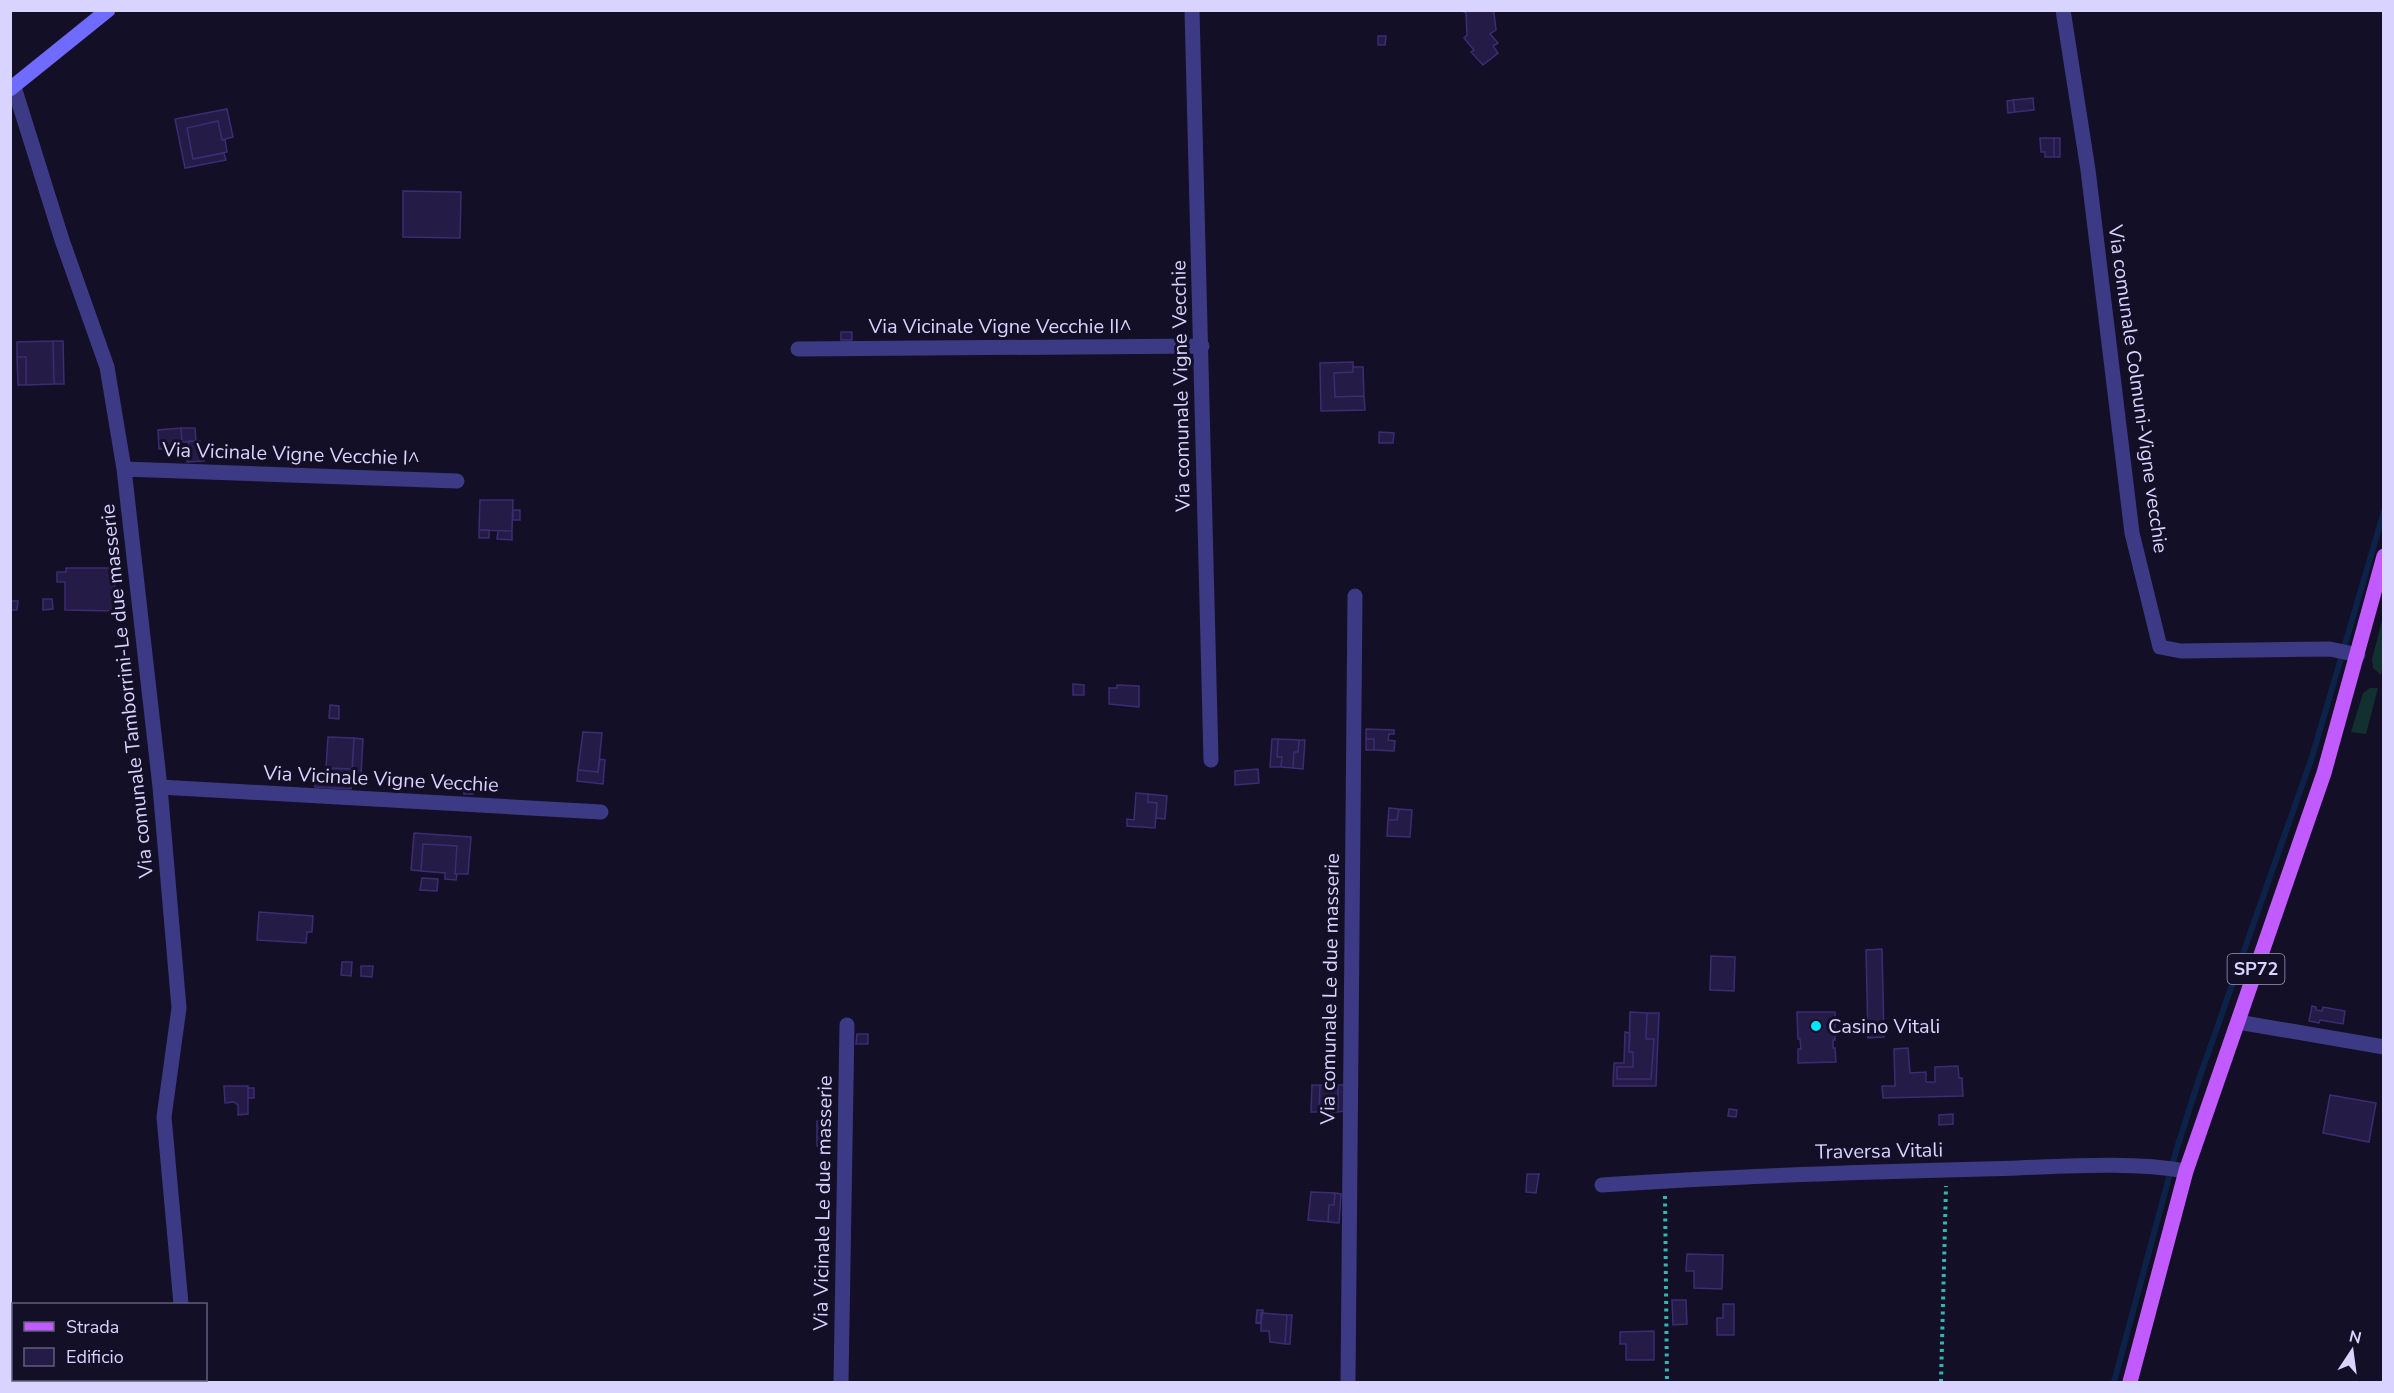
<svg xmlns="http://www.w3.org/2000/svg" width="2394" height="1393" viewBox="0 0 2394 1393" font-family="'Nunito Sans',sans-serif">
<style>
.green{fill:#12302f}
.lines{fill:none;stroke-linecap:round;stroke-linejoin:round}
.stream{stroke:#0c2248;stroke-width:6}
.building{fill:#241b47;stroke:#3b2d73;stroke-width:1.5}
.path{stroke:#2fb8b0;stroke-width:4;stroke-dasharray:3 4.5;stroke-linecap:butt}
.street{stroke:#3d3a85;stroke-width:15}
.secondary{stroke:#6f6bff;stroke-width:15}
.primary{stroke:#c25bff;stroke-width:15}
.poi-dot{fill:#00e5ff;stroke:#130f26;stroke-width:2}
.labels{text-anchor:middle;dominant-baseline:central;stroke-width:6;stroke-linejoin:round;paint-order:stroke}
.shield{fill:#130f26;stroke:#9e99be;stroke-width:1.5}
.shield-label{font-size:18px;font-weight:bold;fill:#d9d4ff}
.street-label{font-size:20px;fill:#d9d4ff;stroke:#130f26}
.poi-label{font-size:20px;fill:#d9d4ff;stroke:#130f26;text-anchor:start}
</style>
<rect width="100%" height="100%" fill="#130f26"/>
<path class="green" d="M2383,617V664L2381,675L2373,668L2372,659Z
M2370,688H2378L2366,734L2351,732L2363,693Z"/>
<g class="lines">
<path class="stream" d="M2114,1382L2176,1151L2198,1082L2312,757L2384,511"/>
</g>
<path class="building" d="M1461,10H1490L1494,13L1496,30L1490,34L1498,43L1493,46L1498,53L1483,65L1471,52L1474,50L1464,38L1467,35L1466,13Z
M1378,36H1386L1385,45H1378Z
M2033,98L2034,110L2015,112L2013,100Z
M2013,100L2015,112L2008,113L2007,101Z
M227,109L233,137L222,140L218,121L187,128L193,159L224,153L226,160L185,168L175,119Z
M218,121L222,140H225L227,152L193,159L187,128Z
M2040,138H2054V157H2045V152H2041Z
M2054,138H2060V157H2054Z
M403,191L461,192L460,238L403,237Z
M841,332H852V340H841Z
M53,341H63L64,384H54Z
M53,341L54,384L26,385V357H17V342Z
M17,357H26V385H18Z
M1353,362V372L1334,373L1335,397L1364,396L1365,410L1321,411L1320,363Z
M1353,367H1363L1364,396L1335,397L1334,373L1353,372Z
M181,428H195L196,441L182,442Z
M181,428L182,442L173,443V448L159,449L158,430Z
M1379,432L1394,433L1393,443H1379Z
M189,441H200L204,461L187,462Z
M480,500H513L512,531L479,530Z
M513,510H520V520H513Z
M479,530H489V538H479Z
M498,531H512V540L497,539Z
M66,568H115V611L65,610V582H57V572H66Z
M43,599H52L53,609L43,610Z
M10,601H18L17,610H10Z
M1073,684L1084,685V695H1073Z
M1117,685L1139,686V707L1109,704V688H1117Z
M330,705L339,706V719L329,718Z
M1366,729L1394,730V734H1389L1388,740L1395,741L1394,751L1374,750V739H1366Z
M583,732L602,733L598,772L578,770Z
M328,737L354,738L352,769L326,768Z
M354,738L363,739L361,775H352Z
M1272,739H1278L1277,757H1282L1281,767H1270Z
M1278,739L1299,740L1298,752H1294L1293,768L1281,767L1282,757H1277Z
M1366,739H1374V750H1366Z
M1299,740H1305L1303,769L1293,768L1294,752H1298Z
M600,759L605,760L603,784L577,781L578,770L598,772Z
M326,768L352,769V775L326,773Z
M1258,769L1259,783L1235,785V771Z
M316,772L352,775L351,789L315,787Z
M464,786H473V794H464Z
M1136,793L1148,794V802L1157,803L1155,828L1127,826V819L1134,820Z
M1148,794L1167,796L1165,819L1156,818L1157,803L1148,802Z
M1389,808L1399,809L1397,820H1388Z
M1399,809L1412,810L1410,837L1387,836L1388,820H1397Z
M414,833L471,837L468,874H455L457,846L423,844L421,871L411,870Z
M423,844L457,846L455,874H457L456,880L445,879V873L421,871Z
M422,878L438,879L437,891L420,890Z
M259,912L313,916L312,932H307L306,943L257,940Z
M1882,949L1884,1037L1868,1038L1866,950Z
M1711,956L1735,957L1734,991L1710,990Z
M342,962H352L351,976L341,975Z
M361,966H373L372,977L361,976Z
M2312,1006L2316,1007V1010L2322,1011L2323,1007L2345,1011L2343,1024L2320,1020L2319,1023L2309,1021Z
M1630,1012L1647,1013L1646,1039H1654L1651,1079H1617V1067H1633V1052H1629Z
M1797,1012H1835V1040H1833V1048H1835L1836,1062L1798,1063V1049H1801L1800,1039H1798Z
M1647,1013H1659L1656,1086H1613L1614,1063H1624L1625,1032L1630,1033L1629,1052H1633V1067H1617V1079H1651L1654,1039H1646Z
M857,1034H868V1044H856Z
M1908,1048L1910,1073L1926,1072V1082H1935V1067L1958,1066L1959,1078H1962L1963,1096L1883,1098L1882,1086H1895L1894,1049Z
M1312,1085H1320L1319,1112H1311Z
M1320,1085H1338V1112H1319Z
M1338,1085H1347L1346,1111L1338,1112Z
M224,1086H248V1114L238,1115V1105L234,1102L225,1103Z
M248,1088H254V1098H248Z
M2330,1095L2376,1103L2369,1142L2323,1133Z
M1729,1109L1737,1110L1736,1117L1728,1116Z
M1953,1114V1124L1939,1125V1115Z
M817,1121H832V1146H817Z
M1527,1174H1539L1536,1193L1526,1192Z
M1311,1192L1335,1193L1334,1205H1329L1328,1222L1308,1220Z
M1335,1193L1341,1194L1339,1223L1328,1222L1329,1205H1334Z
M1687,1254L1723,1255L1722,1289L1694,1288V1271H1686Z
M1672,1300H1686L1687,1324L1673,1325Z
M1723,1304H1734V1335H1717V1318H1723Z
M816,1306H826L827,1317H816Z
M1257,1310H1263L1261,1322L1256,1323Z
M1261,1313L1287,1315L1285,1344L1270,1342L1269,1331H1261Z
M1287,1315H1292L1290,1344H1285Z
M1654,1331V1360H1626V1344H1620V1332Z"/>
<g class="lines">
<path class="path" d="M1665,1196L1667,1382
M1941,1382L1946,1186"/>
<path class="street" d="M1192,10L1211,760
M2063,10L2088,170L2132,533L2160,647L2181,651L2330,649L2358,655
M14,87L62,240L107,367L124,469L160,787L179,1008L164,1117L181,1304
M798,349L1202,346
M124,469L457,481
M160,787L601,812
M2238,1022L2384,1047
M1602,1185C1729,1176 1856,1172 1983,1169C2047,1168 2124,1160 2186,1171
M188,1380V1382
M841,1382L847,1025
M1348,1382L1355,596"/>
<path class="secondary" d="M10,89L108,10"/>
<path class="primary" d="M2130,1382L2186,1171L2324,773L2384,556"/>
</g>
<circle class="poi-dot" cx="1816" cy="1026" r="6"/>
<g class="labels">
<rect class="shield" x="2227.5" y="954" width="57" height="30" rx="4.5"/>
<g class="shield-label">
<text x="2256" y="969">SP72</text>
</g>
<g class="street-label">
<text x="1000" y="326">Via Vicinale Vigne Vecchie II^</text>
<text transform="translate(1181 386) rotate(-91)">Via comunale Vigne Vecchie</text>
<text transform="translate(2138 389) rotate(82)">Via comunale Colmuni-Vigne vecchie</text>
<text transform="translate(291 454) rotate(2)">Via Vicinale Vigne Vecchie I^</text>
<text transform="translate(127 691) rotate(-96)">Via comunale Tamborrini-Le due masserie</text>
<text transform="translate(381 779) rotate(3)">Via Vicinale Vigne Vecchie</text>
<text transform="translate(1330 989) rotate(-89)">Via comunale Le due masserie</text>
<text transform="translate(1879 1151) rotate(-1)">Traversa Vitali</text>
<text transform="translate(823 1203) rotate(-89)">Via Vicinale Le due masserie</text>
</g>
<g class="poi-label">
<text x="1828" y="1026">Casino Vitali</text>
</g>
</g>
<rect width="2394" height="1393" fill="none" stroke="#d9d4ff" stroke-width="24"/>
<rect x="12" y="1303" width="195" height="78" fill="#130f26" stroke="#625e7d" stroke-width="1.5"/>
<rect x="24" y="1322" width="30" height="9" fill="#c25bff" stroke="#625e7d" stroke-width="1.5"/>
<text x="66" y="1333" font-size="18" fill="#d9d4ff">Strada</text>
<rect x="24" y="1348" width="30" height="18" fill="#241b47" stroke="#625e7d" stroke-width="1.5"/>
<text x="66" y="1363" font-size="18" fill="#d9d4ff">Edificio</text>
<g transform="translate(2352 1351) rotate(13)" stroke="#130f26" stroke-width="4.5" paint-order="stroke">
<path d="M0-4.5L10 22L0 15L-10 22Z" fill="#d9d4ff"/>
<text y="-9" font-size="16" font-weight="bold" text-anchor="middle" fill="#d9d4ff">N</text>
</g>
</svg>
